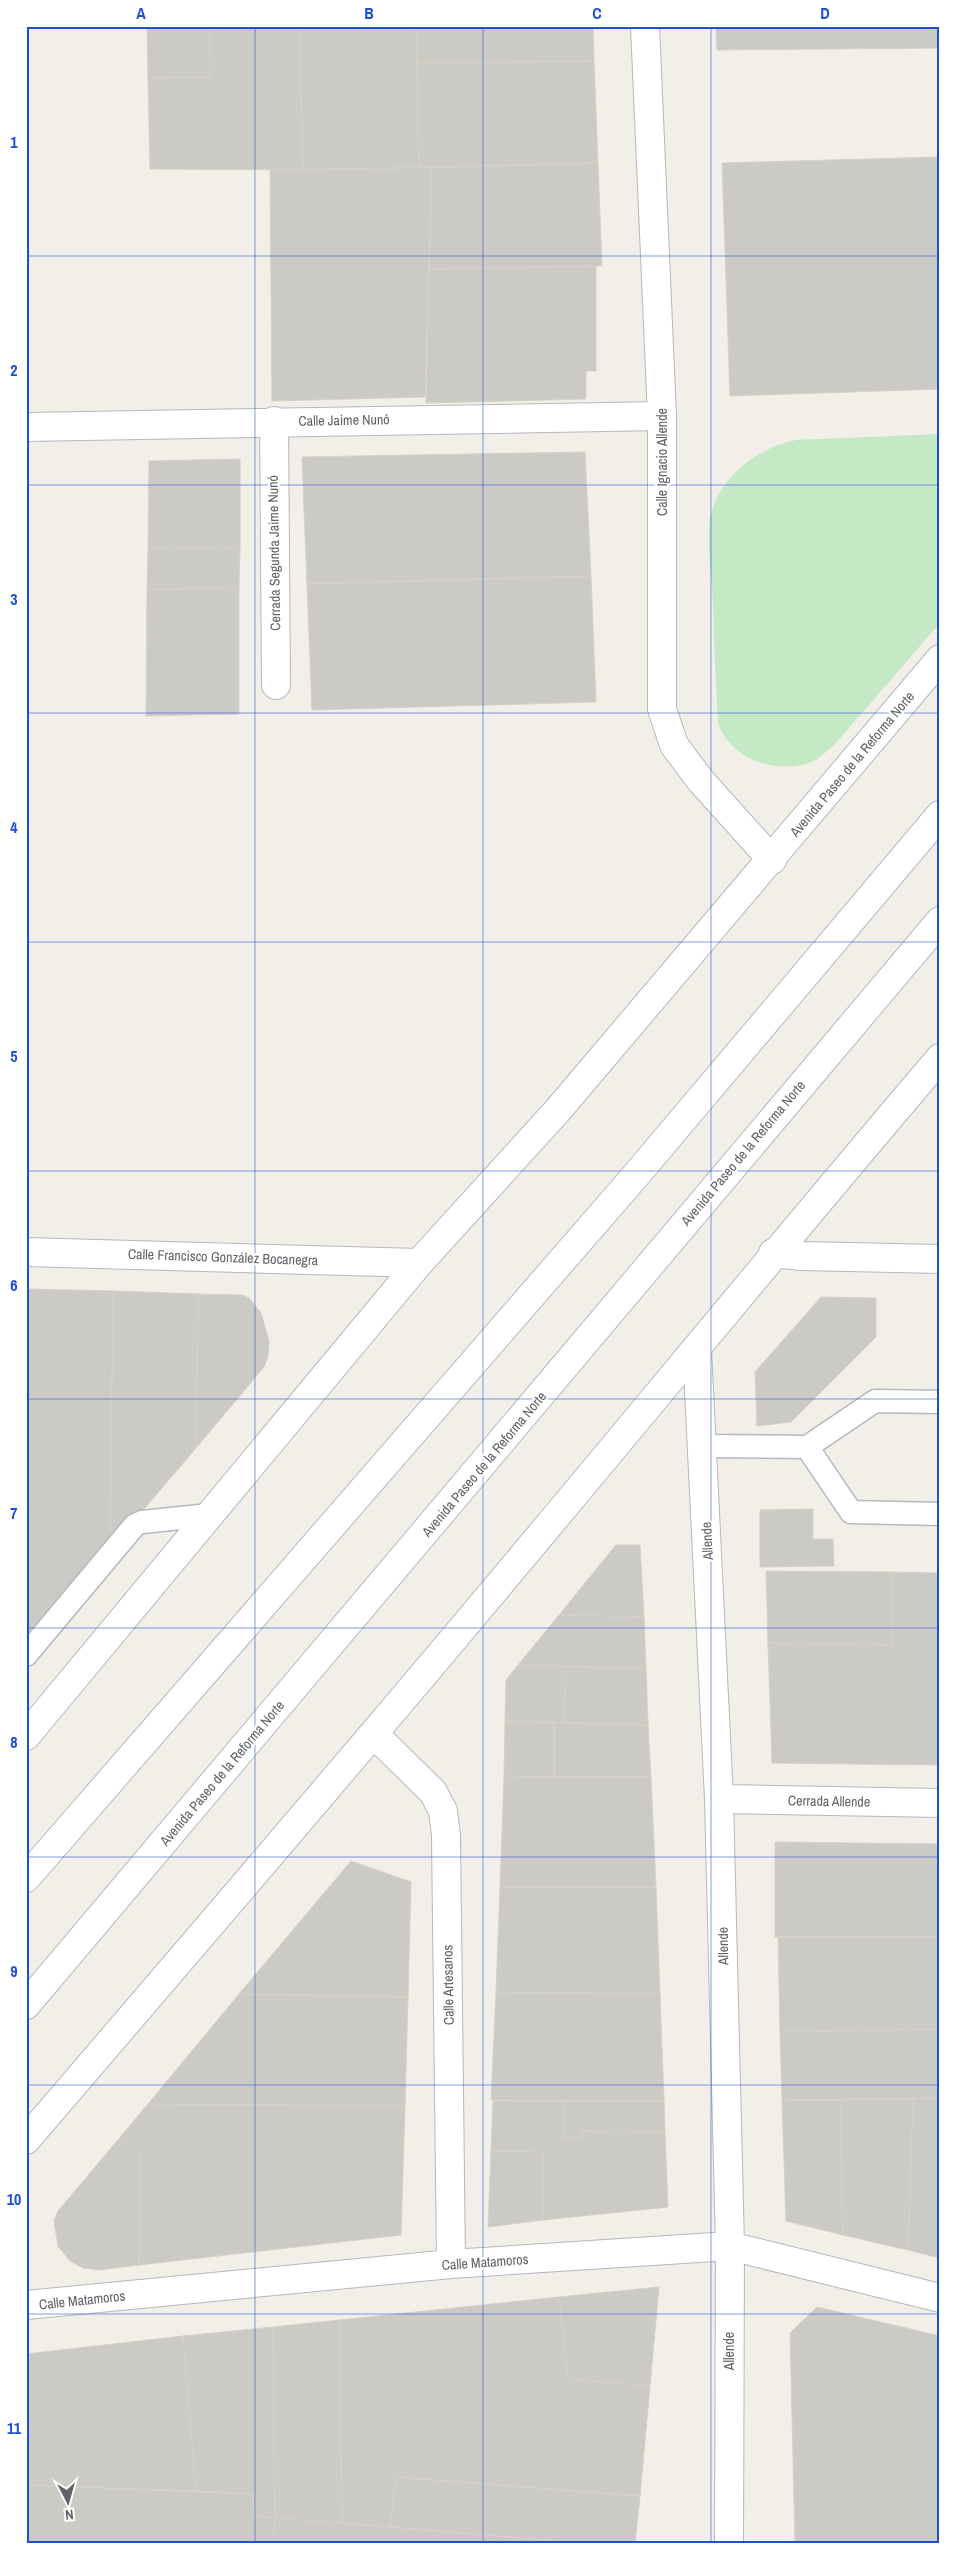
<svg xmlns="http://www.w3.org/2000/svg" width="966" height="2570" viewBox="0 0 966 2570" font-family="'Archivo Narrow',sans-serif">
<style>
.green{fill:#c5e8c5}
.building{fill:#cccac5;stroke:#d6d1c6}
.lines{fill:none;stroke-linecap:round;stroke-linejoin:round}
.service-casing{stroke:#b5b8bc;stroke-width:25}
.minor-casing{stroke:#b5b8bc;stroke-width:30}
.tertiary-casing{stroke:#b5b8bc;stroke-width:30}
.secondary-casing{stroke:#b6babf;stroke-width:30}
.service{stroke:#fff;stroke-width:22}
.minor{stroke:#fff;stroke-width:28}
.tertiary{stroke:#fff;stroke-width:28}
.secondary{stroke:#fff;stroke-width:28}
.grid{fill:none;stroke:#1d4ed8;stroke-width:1;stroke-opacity:0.55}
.labels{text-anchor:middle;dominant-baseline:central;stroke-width:4.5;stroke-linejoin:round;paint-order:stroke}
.street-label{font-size:14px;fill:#5f6368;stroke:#fff}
.neatline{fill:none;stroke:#1d4ed8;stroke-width:2}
.grid-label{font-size:16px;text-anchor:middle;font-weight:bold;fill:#1d4ed8}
</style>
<rect width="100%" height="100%" fill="#f1efe8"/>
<path class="green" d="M940,434V623L835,744C826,752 817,761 806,764C772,773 730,758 718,723C716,684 714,644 713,605C712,580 708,554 709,529C711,483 755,448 796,440Z"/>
<path class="building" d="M147,26H209L211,77L148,78Z
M209,26H299L303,170L150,169L148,78L211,77Z
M299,26H416L419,168L303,170Z
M416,26H593L594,61L417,63Z
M716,26H940V48L717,50Z
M594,61L598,163L419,168L417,63Z
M940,157V389L730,396L722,163Z
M598,163L602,266L429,269L432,167Z
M432,167L425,397L272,401L270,170Z
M596,266V371H586V399L426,403L429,269Z
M585,452L591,576L307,584L302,457Z
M240,459V547L148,549L149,461Z
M240,547L239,587L147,590L148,549Z
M591,576L596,702L312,710L307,584Z
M239,587V714L146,716L147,590Z
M26,1289L113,1291L110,1549L26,1647Z
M113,1291L198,1294L196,1448L110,1549Z
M198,1294L242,1295L249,1298L261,1313L269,1341L268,1357L264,1367L196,1448Z
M821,1297L876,1298V1337L791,1422L757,1426L755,1372Z
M813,1509V1539H833L834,1566L760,1567V1510Z
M616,1545H640L644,1617L559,1615Z
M766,1571L893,1572L892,1645L768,1643Z
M893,1572L940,1573V1765L772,1763L768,1643L892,1645Z
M559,1615L644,1617L646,1669L518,1665Z
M518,1665L566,1666L564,1723L505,1721L506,1680Z
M566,1666L646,1669L648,1725L564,1723Z
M505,1721L554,1722V1777L504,1776Z
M554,1722L648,1725L651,1777H554Z
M504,1776L651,1777L656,1887H500Z
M775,1842L940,1844V1937H775Z
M351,1861L411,1882L408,1997L239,1994Z
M500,1887H656L660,1994L496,1992Z
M778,1936L940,1937V2029L780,2032Z
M496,1992L660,1994L664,2101L491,2100Z
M239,1994L408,1997L405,2106L148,2104Z
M940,2029V2098L782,2100L780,2032Z
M940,2098V2258L908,2250L913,2099Z
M913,2099L908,2250L843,2235L840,2100Z
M782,2100H840L843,2235L786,2221Z
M493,2101H565L563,2138L581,2137V2131L665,2132L668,2207L543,2220V2152L491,2151Z
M565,2101H664L665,2132L581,2131V2137L563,2138Z
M148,2104L405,2106L401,2235L139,2265L140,2151L122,2135Z
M122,2135L140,2151L139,2265L99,2270L83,2268L70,2261L58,2246L54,2221L58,2211Z
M491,2151L543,2152V2220L488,2227Z
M659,2287L650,2386L568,2379L559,2297Z
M559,2297L568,2379L650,2386L640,2496L396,2477L390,2527L342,2523L339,2320Z
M817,2307L940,2336V2544H795L790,2333Z
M339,2320L342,2523L275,2518L273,2327Z
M273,2327L275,2518L254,2516L253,2494L196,2491L183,2336Z
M183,2336L196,2491L26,2485V2354Z
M396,2477L640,2496L635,2544H593L390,2527Z
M26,2485L253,2494L254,2516L275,2518L273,2544H26Z
M275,2518L342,2523L593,2544H273Z"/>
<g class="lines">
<g class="service-casing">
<path id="service" d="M703,1446L807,1447L875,1401L940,1402
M807,1447L851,1512L940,1514
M26,1655L135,1525L142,1522L210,1515"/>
</g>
<g class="minor-casing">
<path id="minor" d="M274,421L276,685
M26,427L662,416
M26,1252L419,1263
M773,1253L802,1256L940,1259
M697,1349L719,1799L730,2246L729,2544
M374,1734L433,1792L443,1811L446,1835L451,2264
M719,1799L940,1803
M26,2305L451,2264L730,2246L940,2298"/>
</g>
<g class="tertiary-casing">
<path id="tertiary" d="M645,26L662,416V709L674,745L701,781L772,860
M26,1736L419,1263L558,1110L940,659
M26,2140C142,2004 258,1870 373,1734C564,1510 749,1282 940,1058"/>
</g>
<g class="secondary-casing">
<path id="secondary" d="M26,1878L637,1174L940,815
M26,2005L940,921"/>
</g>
<use href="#service" class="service"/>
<use href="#minor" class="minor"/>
<use href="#tertiary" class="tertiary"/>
<use href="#secondary" class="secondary"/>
</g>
<path class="grid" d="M255,26V2544M483,26V2544M711,26V2544M26,256H940M26,485H940M26,713H940M26,942H940M26,1171H940M26,1399H940M26,1628H940M26,1857H940M26,2085H940M26,2314H940"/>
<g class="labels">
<g class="street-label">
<text transform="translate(344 420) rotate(-1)">Calle Jaime Nunó</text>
<text transform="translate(662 462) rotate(-90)">Calle Ignacio Allende</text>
<text transform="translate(274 553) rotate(-91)">Cerrada Segunda Jaime Nunó</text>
<text transform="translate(852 764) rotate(-50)">Avenida Paseo de la Reforma Norte</text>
<text transform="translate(743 1153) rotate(-50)">Avenida Paseo de la Reforma Norte</text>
<text transform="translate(223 1257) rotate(2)">Calle Francisco González Bocanegra</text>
<text transform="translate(484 1464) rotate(-50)">Avenida Paseo de la Reforma Norte</text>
<text transform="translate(707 1541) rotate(-93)">Allende</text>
<text transform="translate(222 1773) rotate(-50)">Avenida Paseo de la Reforma Norte</text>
<text transform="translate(829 1801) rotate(1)">Cerrada Allende</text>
<text transform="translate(723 1946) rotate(-91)">Allende</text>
<text transform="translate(448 1985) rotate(-91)">Calle Artesanos</text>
<text transform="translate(485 2262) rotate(-4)">Calle Matamoros</text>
<text transform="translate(82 2300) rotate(-6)">Calle Matamoros</text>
<text transform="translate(729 2351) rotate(-90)">Allende</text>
</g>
</g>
<rect width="966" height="2570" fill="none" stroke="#ffffff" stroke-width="55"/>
<g transform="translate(68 2502) rotate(174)" stroke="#ffffff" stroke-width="4" paint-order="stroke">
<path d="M0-4L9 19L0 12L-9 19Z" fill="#5f6368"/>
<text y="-8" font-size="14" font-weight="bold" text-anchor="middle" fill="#5f6368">N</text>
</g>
<rect x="28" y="28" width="910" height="2514" class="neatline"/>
<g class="grid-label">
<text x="141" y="19">A</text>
<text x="369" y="19">B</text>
<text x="597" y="19">C</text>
<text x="825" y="19">D</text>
<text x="14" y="148">1</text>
<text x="14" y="376">2</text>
<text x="14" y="605">3</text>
<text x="14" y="833">4</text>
<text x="14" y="1062">5</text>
<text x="14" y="1291">6</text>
<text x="14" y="1519">7</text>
<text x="14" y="1748">8</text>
<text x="14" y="1977">9</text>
<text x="14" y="2205">10</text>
<text x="14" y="2434">11</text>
</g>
</svg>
